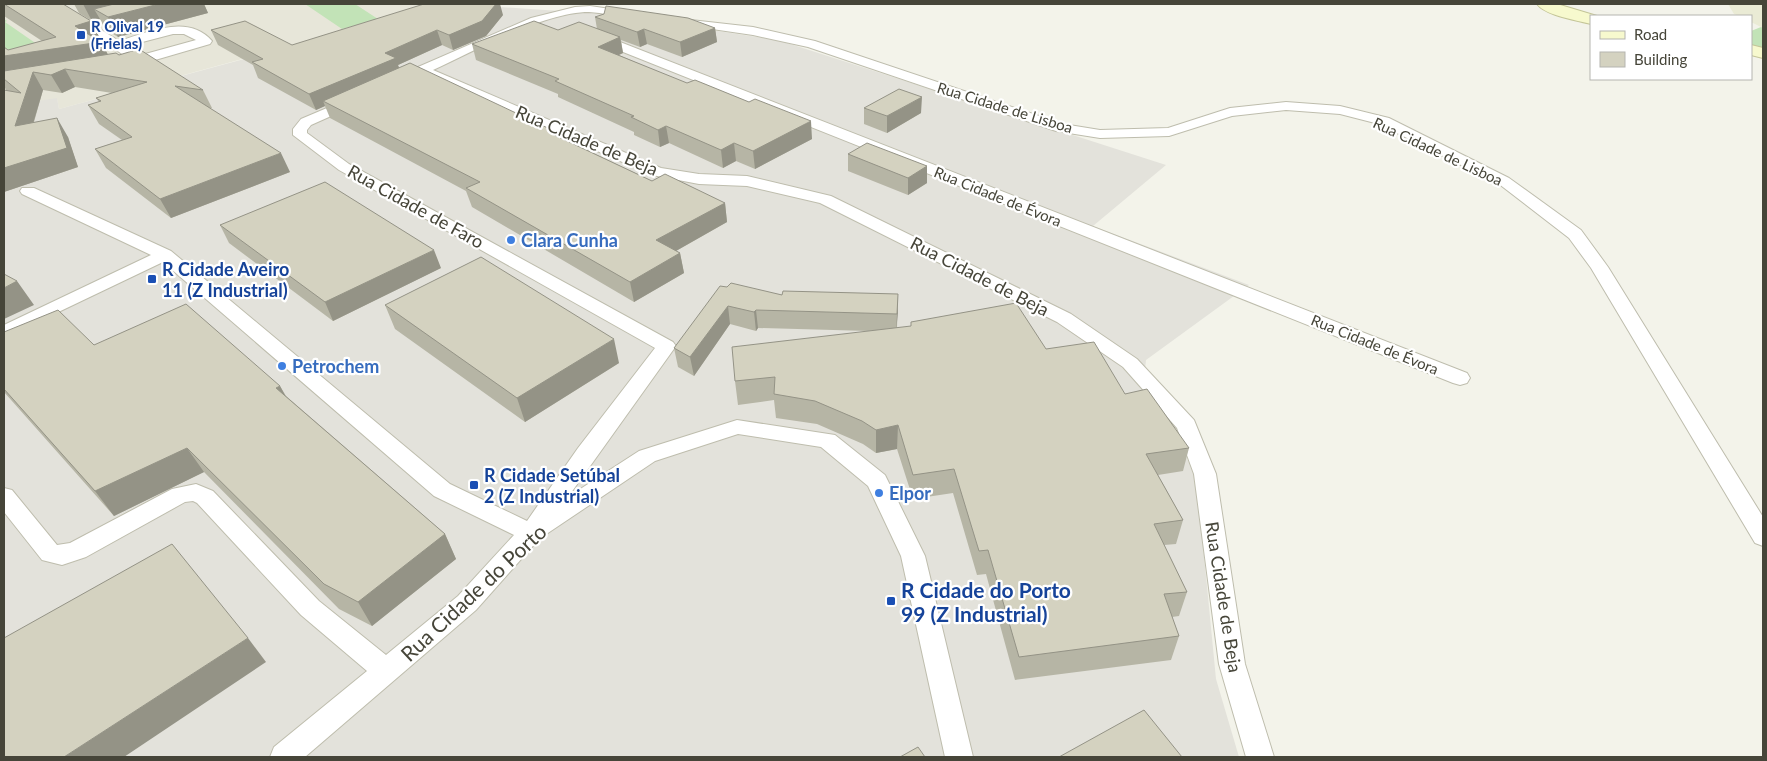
<svg xmlns="http://www.w3.org/2000/svg" width="1767" height="761" viewBox="0 0 1767 761" font-family="Lato,sans-serif">
<style>
.residential{fill:#e7e6d9}
.industrial{fill:#e3e2db}
.education{fill:#eaebd5}
.green{fill:#c2e3b7}
.lines{fill:none;stroke-linecap:round;stroke-linejoin:round}
.street-casing{stroke:#bebdad;stroke-width:2}
.secondary-casing{stroke:#c4c598;stroke-width:2}
.street{fill:#fff;fill-rule:evenodd}
.secondary{fill:#f7f9ce;fill-rule:evenodd}
.wall{fill:#b6b5a5}
.shaded-wall{fill:#949386}
.building{fill:#d4d2c0;stroke:#949386}
.transit-dot{fill:#1a4fb4;stroke:#fff;stroke-width:2}
.shop-dot{fill:#3f7fe0;stroke:#fff;stroke-width:2}
.labels{text-anchor:middle;dominant-baseline:central;stroke-width:4.5;stroke-linejoin:round;paint-order:stroke}
.far-transit-label{font-size:15px;font-weight:bold;fill:#164399;stroke:#fff;text-anchor:start}
.far-street-label{font-size:15px;fill:#464539;stroke:#fff}
.street-label{font-size:18px;fill:#464539;stroke:#fff}
.shop-label{font-size:18px;font-weight:bold;fill:#366cbe;stroke:#fff;text-anchor:start}
.transit-label{font-size:18px;font-weight:bold;fill:#164399;stroke:#fff;text-anchor:start}
.near-transit-label{font-size:21px;font-weight:bold;fill:#164399;stroke:#fff;text-anchor:start}
.near-street-label{font-size:21px;fill:#464539;stroke:#fff}
</style>
<rect width="100%" height="100%" fill="#f3f3ea"/>
<path class="residential" d="M4,4H443L59,109L57,99L4,106Z"/>
<path class="industrial" d="M454,4L605,14L778,40L1166,165L1093,226L1249,285L1146,360L1143,391L1196,473L1216,679L1239,757H4V106L57,98L59,109L388,20Z"/>
<path class="education" d="M1728,4H1763V28L1751,22V16H1739L1734,14Z"/>
<path class="green" d="M305,4H355L378,19L342,29Z
M4,19L7,21L5,22L67,65L4,51Z
M1761,27L1763,28V50L1751,45V31Z"/>
<g class="lines">
<g class="street-casing">
<path id="street" d="M48,4H60L119,41C147,33 188,13 212,41L210,44L114,72L108,68L110,65L123,60L125,56ZM173,34H184L196,40L138,56L127,46Z
M590,6L631,12L637,15L631,18C617,16 603,13 589,12C544,12 475,51 433,70L661,168L699,174L747,176L831,196L1071,314L1137,359L1194,420L1216,474L1245,664L1274,757H1246L1219,664L1194,474L1177,428L1123,367L1057,322L820,203L747,186L699,184L652,175L423,75L400,84L394,80L395,77L531,18L575,7Z
M682,19L753,27L815,41L1063,124L1100,130L1168,128L1230,108L1286,102L1340,106L1389,118L1509,178L1581,230L1608,267L1763,517V546L1755,543L1591,268L1569,238L1499,184L1379,124L1340,114L1286,110L1232,116L1169,136L1100,138L1056,131L808,47L753,35L678,24L676,22L678,20Z
M597,33L1467,373L1470,378L1467,383L1460,385L1453,383L593,40L591,37Z
M353,97L358,98L360,101L358,104L311,125L307,130V133L349,164L673,342L676,346L568,497L639,451L737,420L835,435L885,475L925,556L973,757H945L901,556L868,486L821,447L738,434L655,461L539,539L476,610L305,757H270L274,747L367,671L301,615L197,503L193,501L185,502L86,557L62,565L42,560L4,512V488L12,490L57,545L70,543L172,489L196,484L213,491L319,601L386,655L458,596L514,535L434,496L163,262L4,338V325L151,255L22,194L20,191L22,188H34L171,251L450,484L527,521L578,448L655,348L339,170L293,135V129L301,119Z"/>
</g>
<g class="secondary-casing">
<path id="secondary" d="M1537,4H1557L1597,16H1591V24C1577,20 1546,16 1537,4Z
M1751,45L1763,48V58L1751,55Z"/>
</g>
<use href="#street" class="street"/>
<use href="#secondary" class="secondary"/>
</g>
<path class="wall" d="M4,4L91,21L108,55H119L203,90L212,108H210L290,172L171,218L106,168L95,149L122,140L99,124L88,105L99,102L96,98L112,93L75,87L62,93L43,90L34,122L68,137L78,167L4,192V90H6L4,86V47L8,50L42,41L4,16Z
M74,4H204L208,13L118,37L105,29L100,19L92,21L79,13Z
M503,15L486,36L453,50L442,45L398,65L399,68L552,130L553,134L652,181L725,203L727,222L676,251L680,253L684,273L634,302L472,207L466,191L330,118L325,106L316,110L258,78L253,65L218,45L211,30L292,45Z
M595,17L715,28L717,42L682,57L647,44L640,47L621,40L623,53L619,55L812,139L755,169L736,161L723,168L669,143L660,147L634,135V132L558,97V94L476,60L472,44L558,30L597,29Z
M864,108L921,113L887,133L864,124Z
M848,154L927,166V183L908,195L848,171Z
M220,225L441,268L333,321L229,243Z
M727,287L782,295L898,294L897,328L1046,349L1125,394L1189,448L1183,471L1158,475L1183,520L1176,544L1164,545L1187,592L1179,616L1172,617L1179,636L1171,660L1015,680L986,574L977,575L953,493L913,499L897,449L876,453L863,444L817,424L776,418L774,400L738,405L735,381L869,331L758,328L756,331L730,324L694,376L678,367L674,348Z
M385,305L619,363L525,422L395,329Z
M4,332L94,345L280,386L286,396L445,534L456,559L372,626L339,609L204,472L114,516L4,392Z"/>
<path class="shaded-wall" d="M83,4H158L94,9L100,19L92,21Z
M159,4H204L208,13L118,37L108,17Z
M496,4H500L503,15L486,36L453,50L449,35Z
M91,21L102,42H100H101L112,62L65,69L75,87L62,93L51,75L33,72L43,90L27,144L15,126L32,75L4,79V56L85,44L75,26Z
M715,28L717,42L682,57L680,42Z
M644,29L647,44L640,47L637,32Z
M437,30L442,45L398,65L401,73L323,101L325,106L316,110L309,94L385,53Z
M620,37L623,53L601,63L598,47Z
M922,97L921,113L887,133V116Z
M57,118L68,137L78,167L4,192V168Z
M811,121L812,139L755,169L753,151Z
M666,126L669,143L660,147L658,130Z
M734,143L736,161L723,168L721,150Z
M281,153L290,172L171,218L160,199Z
M927,166V183L908,195V178Z
M725,203L727,222L660,260L656,240Z
M434,250L441,268L333,321L325,302Z
M680,253L684,273L634,302L630,282Z
M17,281L34,305L4,319V288Z
M898,294V312L896,332L897,314Z
M728,306L730,324L694,376L690,357Z
M756,310L758,328L756,331L754,312Z
M614,339L619,363L525,422L517,398Z
M280,386L293,410L276,388Z
M898,425L897,449L876,453V430Z
M187,448L204,472L114,516L95,491Z
M445,534L456,559L372,626L358,602Z
M248,638L266,662L124,757H64Z"/>
<path class="building" d="M4,4H63L91,21L75,26L101,42L4,56V47L8,50L56,37Z
M114,4H159L108,17L94,9Z
M424,4H496L482,21L449,35L437,30L385,53L396,58L309,94L252,62L263,59L211,30L245,21L292,45Z
M606,6L688,18L715,28L680,42L644,29L637,32L595,17L604,14Z
M534,21L558,30L579,22L620,37L598,47L687,83L695,80L749,102L755,99L811,121L753,151L734,143L721,150L666,126L658,130L631,117L634,116L555,81L559,79L472,44Z
M139,49L203,90L175,86L281,153L160,199L95,149L132,137L88,105L101,101L96,98L147,82L65,69L51,75L33,72L15,126L57,118L67,148L4,168V90L21,93L4,79V71L116,53L119,55Z
M410,63L552,130L548,132L652,181L665,174L725,203L656,240L680,253L630,282L466,188L480,182L323,101Z
M899,89L922,97L887,116L864,108Z
M867,143L927,166L908,178L848,154Z
M325,182L434,250L325,302L220,225Z
M481,257L614,339L517,398L385,305Z
M4,274L17,281L4,288Z
M731,283L782,295L783,291L898,294L897,314L756,310L754,312L728,306L690,357L674,348L720,286L727,287Z
M1016,303L1046,349L1094,342L1125,394L1147,389L1189,448L1146,454L1183,520L1154,524L1187,592L1164,594L1179,636L1019,657L988,550L979,551L954,469L913,475L898,425L876,430L862,421L815,401L774,394L775,377L735,381L732,347L911,326V322Z
M186,304L280,386L276,388L445,534L358,602L324,584L187,448L95,491L4,389V332L58,310L94,345Z
M172,544L248,638L64,757H4V638Z
M1144,710L1182,757H1059Z
M918,747L925,757H900Z"/>
<g class="transit-dot">
<rect x="76" y="30" width="10" height="10" rx="2.5"/>
<rect x="147" y="274" width="10" height="10" rx="2.5"/>
<rect x="469" y="480" width="10" height="10" rx="2.5"/>
<rect x="886" y="596" width="10" height="10" rx="2.5"/>
</g>
<g class="shop-dot">
<circle cx="511" cy="240" r="5"/>
<circle cx="282" cy="366" r="5"/>
<circle cx="879" cy="493" r="5"/>
</g>
<g class="labels">
<g class="far-transit-label">
<text x="91" y="26">R Olival 19<tspan x="91" dy="17">(Frielas)</tspan></text>
</g>
<g class="far-street-label">
<text transform="translate(1005 107) rotate(17)">Rua Cidade de Lisboa</text>
<text transform="translate(1438 151) rotate(25)">Rua Cidade de Lisboa</text>
<text transform="translate(998 196) rotate(22)">Rua Cidade de Évora</text>
<text transform="translate(1375 344) rotate(22)">Rua Cidade de Évora</text>
</g>
<g class="street-label">
<text transform="translate(587 140) rotate(23)">Rua Cidade de Beja</text>
<text transform="translate(416 206) rotate(29)">Rua Cidade de Faro</text>
<text transform="translate(980 276) rotate(27)">Rua Cidade de Beja</text>
<text transform="translate(1224 597) rotate(81)">Rua Cidade de Beja</text>
</g>
<g class="shop-label">
<text x="521" y="240">Clara Cunha</text>
<text x="292" y="366">Petrochem</text>
<text x="889" y="493">Elpor</text>
</g>
<g class="transit-label">
<text x="162" y="269">R Cidade Aveiro<tspan x="162" dy="21">11 (Z Industrial)</tspan></text>
<text x="484" y="475">R Cidade Setúbal<tspan x="484" dy="21">2 (Z Industrial)</tspan></text>
</g>
<g class="near-transit-label">
<text x="901" y="589">R Cidade do Porto<tspan x="901" dy="24">99 (Z Industrial)</tspan></text>
</g>
<g class="near-street-label">
<text transform="translate(473 592) rotate(-43)">Rua Cidade do Porto</text>
</g>
</g>
<rect width="1767" height="761" fill="none" stroke="#464539" stroke-width="10"/>
<rect x="1590" y="15" width="162" height="65" fill="#ffffff" stroke="#b5b5b0"/>
<rect x="1600" y="31" width="25" height="8" fill="#f7f9ce" stroke="#b5b5b0"/>
<text x="1634" y="40" font-size="15" fill="#464539">Road</text>
<rect x="1600" y="52" width="25" height="15" fill="#d4d2c0" stroke="#b5b5b0"/>
<text x="1634" y="65" font-size="15" fill="#464539">Building</text>
</svg>
